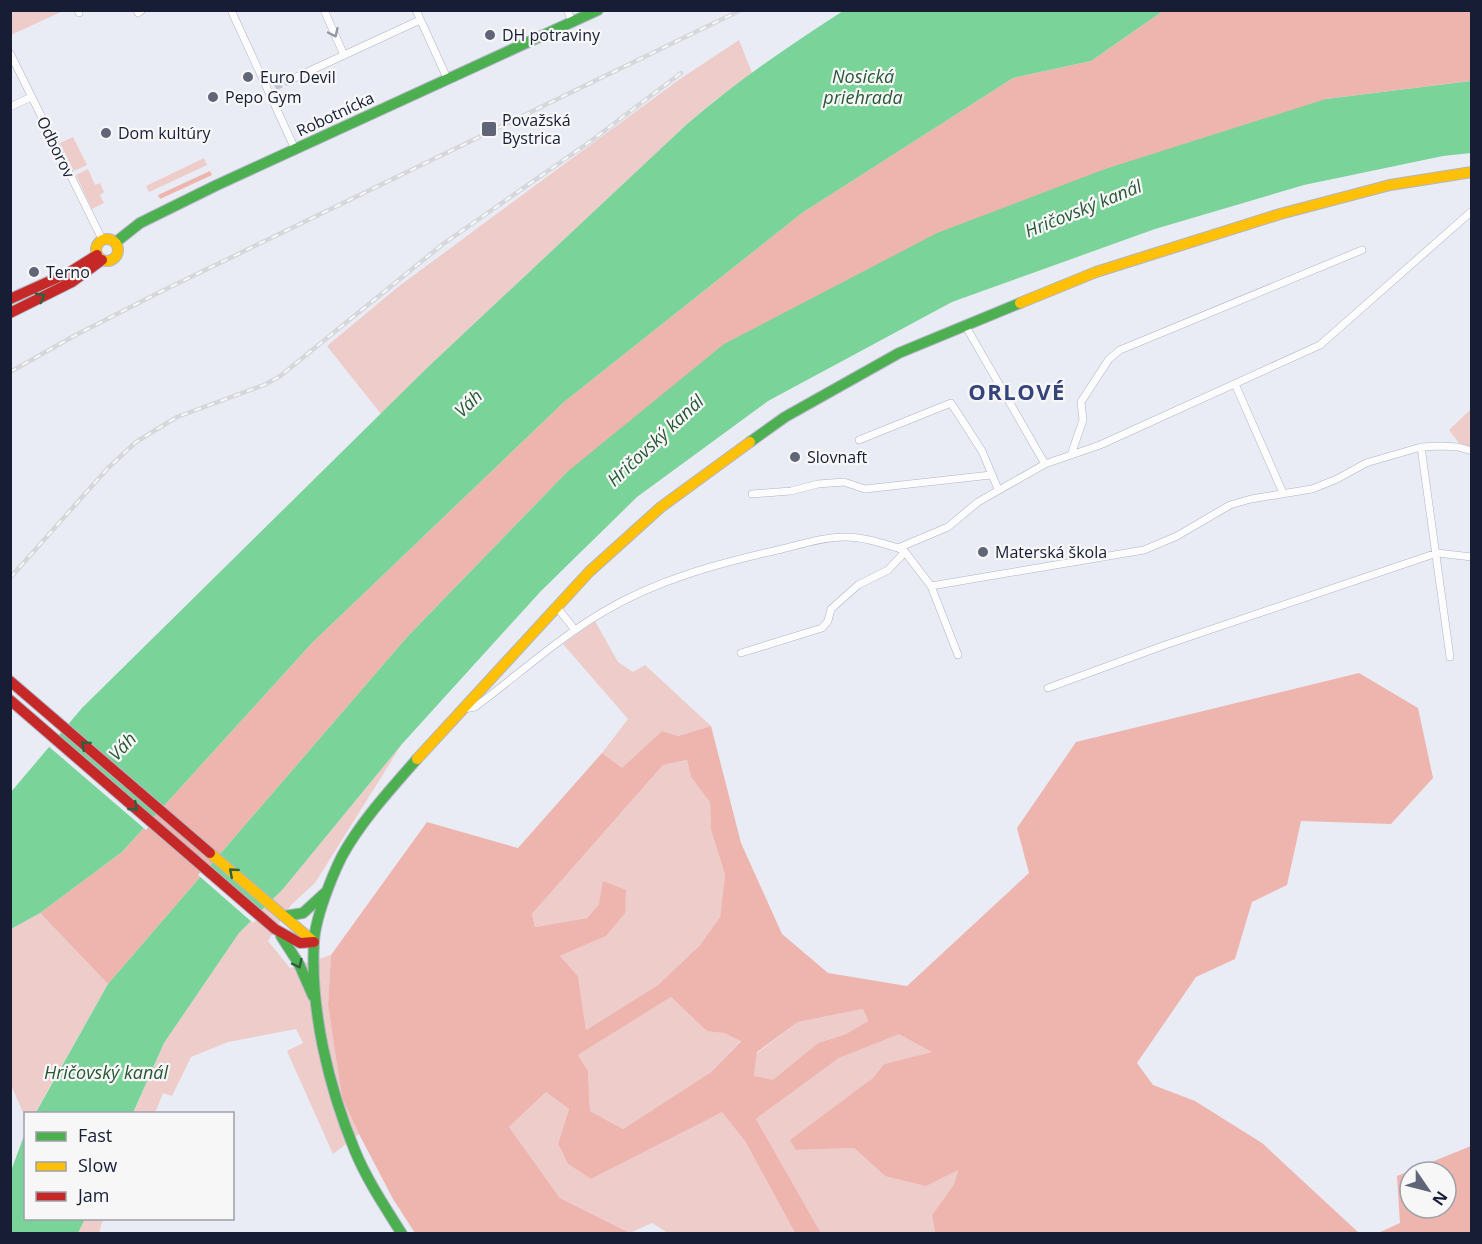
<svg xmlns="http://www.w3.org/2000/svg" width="1482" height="1244" viewBox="0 0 1482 1244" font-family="'Open Sans',sans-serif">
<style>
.green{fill:#eeccca}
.forest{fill:#eeb5af;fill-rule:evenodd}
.water{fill:#7ad49a}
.pier{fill:#e9ecf4}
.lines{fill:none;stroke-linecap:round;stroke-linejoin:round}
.street-tunnel{stroke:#bfc3ce;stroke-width:7;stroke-dasharray:7 3.5;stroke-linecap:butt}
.street-casing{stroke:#b0b4c4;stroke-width:8}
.fast-casing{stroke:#b0b4c4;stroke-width:12}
.slow-casing{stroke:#b0b4c4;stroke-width:12}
.jam-casing{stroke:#b0b4c4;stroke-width:12}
.street{stroke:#fcfcfd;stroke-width:7}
.fast{stroke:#4caf50;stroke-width:10}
.slow{stroke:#ffc107;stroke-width:10}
.jam{stroke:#c62828;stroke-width:10}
.rail-casing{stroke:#d5d7da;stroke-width:4.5}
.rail{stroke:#f7f7f7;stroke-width:2;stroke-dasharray:7;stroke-linecap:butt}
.oneway{stroke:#9498a3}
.oneway2{stroke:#2e5f41}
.poi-dot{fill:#606578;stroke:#f7f7f7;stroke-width:2}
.labels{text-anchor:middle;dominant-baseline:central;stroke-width:4.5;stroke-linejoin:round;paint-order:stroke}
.poi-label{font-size:16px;fill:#161d35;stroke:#f7f7f7;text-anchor:start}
.street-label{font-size:16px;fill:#161d35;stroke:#f7f7f7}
.water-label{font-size:18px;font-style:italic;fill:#275835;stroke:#f7f7f7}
.district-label{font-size:22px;font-weight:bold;letter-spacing:1.5px;fill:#36447c;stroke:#f7f7f7}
</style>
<rect width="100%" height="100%" fill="#e9ecf4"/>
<path class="green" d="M11,10H63V11L11,35Z
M739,40L752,73L714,101L686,125L429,366L381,414L327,346L398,287L483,224L680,79Z
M73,137L87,165L74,171L60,143Z
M204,158L207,165L149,192L146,186Z
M88,169L95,185L100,183L104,192L100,195L104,203L92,209L76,175Z
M1471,409V447L1459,443L1449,430Z
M595,621L618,662L633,672L645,665L711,726L678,736L662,731L622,769L602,753L628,719L563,644Z
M402,744L315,883L291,905L268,941L290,968L331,955L328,1005L342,1098L359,1134L333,1154L287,1051L303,1043L296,1029L228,1042L191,1057L172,1096L163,1093L155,1113L133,1114L164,1043L239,933L283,889Z
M687,760L691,777L710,801L711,830L725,875L720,917L700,945L658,985L586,1030L578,976L560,956L606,936L599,904L587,918L535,927L532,914L663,765Z
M40,913L108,984L35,1113L26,1114L25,1117L11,1085V929Z
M671,997L707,1030L724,1033L741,1040L711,1072L623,1129L590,1111L588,1071L578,1055Z
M863,1009L868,1021L846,1034L818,1043L773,1081L754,1076L757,1053L798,1022Z
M899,1033L933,1052L884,1064L873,1078L796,1150L854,1148L885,1176L958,1169L954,1184L932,1215L935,1233H821L756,1119L839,1058Z
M546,1092L569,1109L558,1144L568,1164L591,1179L722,1111L745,1141L795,1233H668L652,1223L630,1233L560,1198L509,1127Z
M85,1219H103L99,1233H78Z"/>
<path class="forest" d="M1163,11H1471V81L1326,99L567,472L408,636L108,984L40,913L122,852L312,643L564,402L802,213L1013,78L1091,61Z
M210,171L212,175L160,199L158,195Z
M1359,673L1418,708L1433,778L1391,824L1301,821L1287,885L1252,902L1235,959L1196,977L1137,1063L1153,1085L1195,1101L1262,1143L1359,1233H935L932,1215L954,1184L958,1170L926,1186L885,1176L854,1148L796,1150L790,1140L873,1078L884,1064L932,1052L899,1034L839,1058L756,1119L821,1233H795L745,1141L722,1112L591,1179L568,1164L558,1144L569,1109L546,1092L509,1127L560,1198L630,1233H415L393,1199L359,1134L342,1098L328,1005L331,955L427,822L518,848L602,753L622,768L662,731L678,736L711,726L741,843L782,934L828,973L907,986L1029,873L1017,828L1076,742ZM687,760L691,777L710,802L711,830L725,875L720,917L700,945L658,985L586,1030L578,976L560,956L606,936L625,913L626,890L603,881L599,904L587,918L535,927L532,914L663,765ZM671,997L707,1031L724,1033L741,1041L711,1072L623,1129L590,1111L588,1071L578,1055ZM863,1009L868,1021L846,1034L818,1043L773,1080L754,1076L757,1052L798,1022Z
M1471,1146V1233H1378L1400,1223L1397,1176ZM1410,1172H1446V1208H1410Z"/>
<path class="water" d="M843,11H1163L1091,61L1013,78L802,213L564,402L312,643L122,852L40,913L11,929V792L82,708L429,366L686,125C735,82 789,46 843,11Z
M1471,81V153L1443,156L1304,185L1155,229L952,302L768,401L637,497L541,591L402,744L283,889L239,933L164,1043L133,1113L35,1114L108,984L408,636L567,472L724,344L937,233L1105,169L1326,99Z
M25,1133L26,1218L85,1219L78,1233H11V1171Z"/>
<path class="pier" d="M56,734L156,819L146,830L47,745Z
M208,864L264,913L253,923L198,875Z"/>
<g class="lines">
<path class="street-tunnel" d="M275,87L288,81"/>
<g class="street-casing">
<path id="street" d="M78,10L79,13
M231,10L295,149
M324,10L344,55
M416,10L447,78
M567,10L572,21
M138,13L142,10
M10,53L102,239
M288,81L420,20
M10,107L31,97
M965,325L1045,464
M1235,384L1283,493
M859,440L951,403L982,451L998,489
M1421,447L1450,657
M1071,455L1083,420L1081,402L1109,359L1120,350L1362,250
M752,494L791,491L818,484L844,482L865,489L991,475
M898,548L948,527L978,502L1045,464L1100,445L1320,345L1472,211
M931,586L958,655
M556,606L575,630
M741,653L822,628L828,621L831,609L858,585L888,570L905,552
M1048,688L1165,645L1437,553L1472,557
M464,709L475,707C517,676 557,639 603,612C658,579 720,563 782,549C802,544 824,537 845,537C863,537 881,543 898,548L905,552L931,586L1144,550L1177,536L1230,505L1251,499L1312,489L1337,479L1366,463L1421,447L1441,446L1458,447L1472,451"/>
</g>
<g class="fast-casing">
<path id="fast" d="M116,242L140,223L217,185L598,10
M750,442L785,417L899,353L1020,303
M285,916L303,913L326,892
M281,936L299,964L313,996
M402,1234C385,1207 367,1180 355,1151C329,1088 310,1011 314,942C315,919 331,878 342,856C362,820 390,790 417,759"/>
</g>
<g class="slow-casing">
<path id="slow" d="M96 250a11 11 0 1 1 22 0a11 11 0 1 1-22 0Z
M1020,303L1096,272L1280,214L1390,185L1472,172
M417,759L589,572L661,507L750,442
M210,853L314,942"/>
</g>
<g class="jam-casing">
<path id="jam" d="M10,299L70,272L97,255
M10,313L72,282L102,260
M10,681L210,853
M10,700L275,929L300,943L314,942"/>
</g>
<use href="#street" class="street"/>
<use href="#fast" class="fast"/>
<use href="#slow" class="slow"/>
<use href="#jam" class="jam"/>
<g class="rail-casing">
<path id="rail" d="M10,372L74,336L164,290L741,10
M10,578L108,468L136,442L177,417L264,385L279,377L443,244L591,141L681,73"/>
</g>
<use href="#rail" class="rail"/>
</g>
<defs><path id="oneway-chevron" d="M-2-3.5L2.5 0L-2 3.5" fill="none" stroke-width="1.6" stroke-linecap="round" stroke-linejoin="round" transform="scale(1.5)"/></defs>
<use class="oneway" href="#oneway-chevron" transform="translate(334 33) rotate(65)"/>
<g class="oneway2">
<use href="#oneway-chevron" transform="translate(41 297) rotate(-27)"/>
<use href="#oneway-chevron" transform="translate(85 745) rotate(-139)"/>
<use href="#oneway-chevron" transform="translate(134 807) rotate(41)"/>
<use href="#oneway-chevron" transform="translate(233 872) rotate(-139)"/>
<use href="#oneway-chevron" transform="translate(298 964) rotate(63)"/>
</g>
<g class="poi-dot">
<circle cx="490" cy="35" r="6"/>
<circle cx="248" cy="77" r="6"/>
<circle cx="213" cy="97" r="6"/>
<rect x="481" y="121" width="16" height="16" rx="3"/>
<circle cx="106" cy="133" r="6"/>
<circle cx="34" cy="272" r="6"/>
<circle cx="795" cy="457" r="6"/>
<circle cx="983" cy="552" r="6"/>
</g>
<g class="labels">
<g class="poi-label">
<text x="502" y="35">DH potraviny</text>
<text x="260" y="77">Euro Devil</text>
<text x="225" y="97">Pepo Gym</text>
<text x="502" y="120">Považská<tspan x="502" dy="18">Bystrica</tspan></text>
<text x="118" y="133">Dom kultúry</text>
<text x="46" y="272">Terno</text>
<text x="807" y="457">Slovnaft</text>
<text x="995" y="552">Materská škola</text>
</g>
<g class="street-label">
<text transform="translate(335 114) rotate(-25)">Robotnícka</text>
<text transform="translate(56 147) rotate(64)">Odborov</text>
</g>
<g class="water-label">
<text x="863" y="76">Nosická<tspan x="863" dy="21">priehrada</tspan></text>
<text transform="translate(1083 208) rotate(-22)">Hričovský kanál</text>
<text transform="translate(468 403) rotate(-44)">Váh</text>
<text transform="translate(655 440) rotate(-43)">Hričovský kanál</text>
<text transform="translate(122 746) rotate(-47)">Váh</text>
<text x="106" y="1072">Hričovský kanál</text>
</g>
<g class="district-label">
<text x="1017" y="391">ORLOVÉ</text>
</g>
</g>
<rect width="1482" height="1244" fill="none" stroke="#161d35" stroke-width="24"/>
<rect x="24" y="1112" width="210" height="108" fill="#f7f7f7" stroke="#9da0a9" stroke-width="1.5"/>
<rect x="36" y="1132" width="30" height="9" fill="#4caf50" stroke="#9da0a9" stroke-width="1.5"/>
<text x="78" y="1142" font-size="18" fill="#161d35">Fast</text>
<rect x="36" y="1162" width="30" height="9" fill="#ffc107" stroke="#9da0a9" stroke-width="1.5"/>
<text x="78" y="1172" font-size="18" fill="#161d35">Slow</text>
<rect x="36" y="1192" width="30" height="9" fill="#c62828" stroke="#9da0a9" stroke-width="1.5"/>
<text x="78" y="1202" font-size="18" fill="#161d35">Jam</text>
<g transform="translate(1428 1190) rotate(125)"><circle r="28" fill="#f7f7f7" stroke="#9da0a9" stroke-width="1.5"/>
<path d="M0-4.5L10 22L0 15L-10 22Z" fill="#606578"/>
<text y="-9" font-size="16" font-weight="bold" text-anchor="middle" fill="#161d35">N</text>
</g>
</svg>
